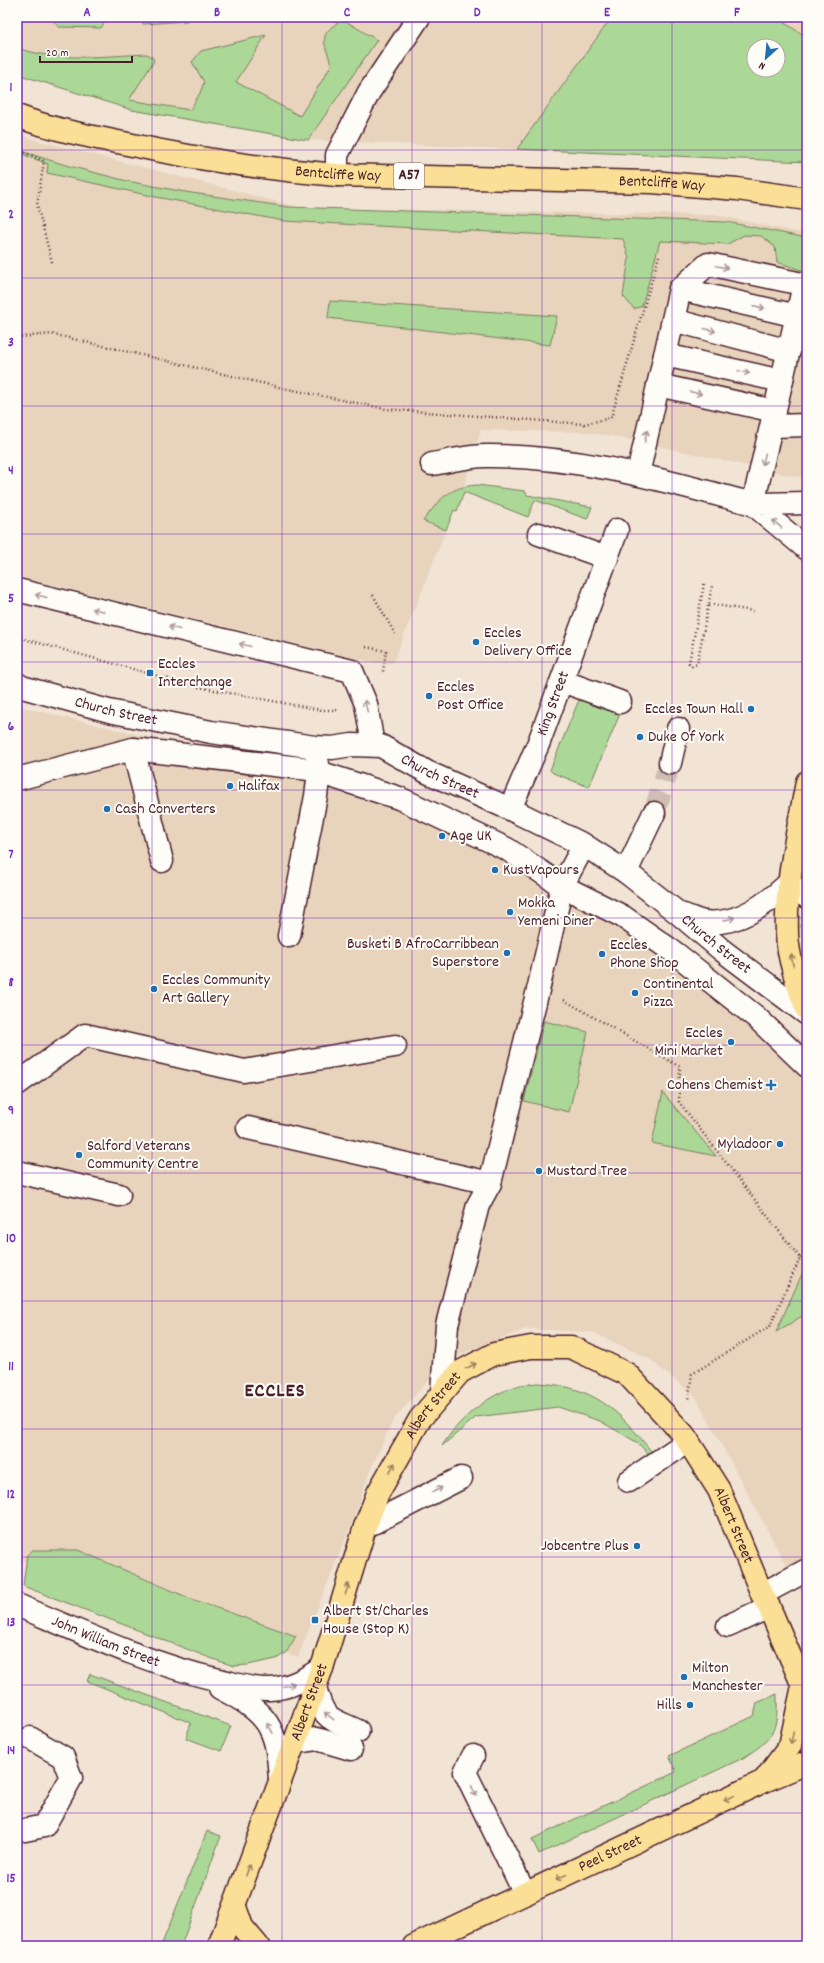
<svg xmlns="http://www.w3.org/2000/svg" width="824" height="1963" viewBox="0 0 824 1963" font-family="Dekko,sans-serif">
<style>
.built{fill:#e8d3bd;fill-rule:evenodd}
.green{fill:#abd896;stroke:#7a7c60;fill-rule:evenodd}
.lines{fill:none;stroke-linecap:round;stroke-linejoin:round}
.minor-tunnel{stroke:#d0bdb3;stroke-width:22;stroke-dasharray:22 11;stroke-linecap:butt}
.minor-casing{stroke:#4a1f2b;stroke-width:25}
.major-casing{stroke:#4a1f2b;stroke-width:25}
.path{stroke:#4a1f2b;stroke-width:2.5;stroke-dasharray:1 3;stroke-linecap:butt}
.minor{stroke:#fdfcf7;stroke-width:22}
.major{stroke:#fbdf96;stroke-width:22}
.oneway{stroke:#ac999b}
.oneway2{stroke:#a27f60}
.grid{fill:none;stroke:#7b2cbf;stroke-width:1;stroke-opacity:0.55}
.poi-dot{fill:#1f6fb2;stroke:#fdfcf7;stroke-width:1.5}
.labels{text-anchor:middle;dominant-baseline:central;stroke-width:4;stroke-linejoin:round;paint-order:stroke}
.shield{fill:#fdfcf7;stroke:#806168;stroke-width:1}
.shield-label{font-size:15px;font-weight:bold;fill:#4a1f2b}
.street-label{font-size:16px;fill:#4a1f2b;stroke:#fdfcf7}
.poi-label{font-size:16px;fill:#4a1f2b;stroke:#fdfcf7;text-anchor:start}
.district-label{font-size:20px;font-weight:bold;letter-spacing:1px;fill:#4a1f2b;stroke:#fdfcf7}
.neatline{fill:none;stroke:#7b2cbf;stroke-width:1.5}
.grid-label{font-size:13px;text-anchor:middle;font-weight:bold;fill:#7b2cbf}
</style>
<rect width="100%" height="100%" fill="#f1e4d5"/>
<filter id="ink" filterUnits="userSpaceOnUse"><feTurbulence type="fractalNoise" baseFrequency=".025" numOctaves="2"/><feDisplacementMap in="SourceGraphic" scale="8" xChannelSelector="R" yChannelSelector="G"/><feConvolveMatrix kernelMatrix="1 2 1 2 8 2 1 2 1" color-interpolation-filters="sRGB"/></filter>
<g filter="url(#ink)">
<path class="built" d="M17,17H807V162L307,140L132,110L17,74ZM754,46H778V70H754Z
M17,135L302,208L716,215L807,234V479L612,436L584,432L481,430L464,486L452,490L423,521L446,530L393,663H375L17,576Z
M17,706L182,745L331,764L431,805L517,844L613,902L691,959L709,961L799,1038L807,1049V1604L696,1397L649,1359L592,1332L526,1329L461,1354L426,1383L393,1420L370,1471L351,1525L298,1657L17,1559Z"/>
<path class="green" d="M56,17H108L101,28L59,27L53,21Z
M142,17H190L187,21L143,24Z
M612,17H775L807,37V162L517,149ZM754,46H778V70H754Z
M339,22H347L377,40L308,140L132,110L17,74V48C59,62 103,56 147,54L152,57L154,61L129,100L190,110L200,93L204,82L192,62L201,51L266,35L236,82L300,116L331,66C328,46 314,37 339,22Z
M17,150L69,166L127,181L185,192L289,207L727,222L807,238V272L777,262L775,247L761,236L744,235L728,244L660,241L642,306L634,309L623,296L629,258L623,239L284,221L156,197L47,173L48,164L17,152Z
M330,301L557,316L550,345L328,318Z
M477,485L525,491L527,495L592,507L587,519L535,500L528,517L464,492L457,511L454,510L446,530L423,521C440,499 448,487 477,485Z
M581,695L622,709L589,787L553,773L550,770Z
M544,1021L588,1032L569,1112L524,1101Z
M663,1092V1093L716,1156L652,1143Z
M807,1270V1313L776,1332L802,1274Z
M538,1383C593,1386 618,1409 651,1451L648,1454L638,1443L600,1421L558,1407L476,1417L442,1446C458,1420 485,1397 514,1387C521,1384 530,1384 538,1383Z
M33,1550H78L189,1598L296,1636L286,1653L276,1659L248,1665L234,1666L210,1658L23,1586L27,1555Z
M90,1674L231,1726L221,1751L186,1738L191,1723L87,1681Z
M777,1694C778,1732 774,1738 743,1758L539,1854L532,1839L676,1772L669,1756L754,1716L757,1703Z
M207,1831L221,1836L181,1946H161Z"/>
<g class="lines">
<path class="minor-tunnel" d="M654,813L670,763"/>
<g class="minor-casing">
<g id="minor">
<path d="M337,175V155L369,92L419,17"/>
<path d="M680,289L797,316"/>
<path d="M673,320L789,351"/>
<path d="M665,355L782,381"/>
<path d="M658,385L775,411"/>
<path d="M772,426L807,425"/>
<path d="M432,464C450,461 469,456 486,456C577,455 666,481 753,504L804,285"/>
<path d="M638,474L680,289L708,264L807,285"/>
<path d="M807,503L753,504L807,549"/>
<path d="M539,534L607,558"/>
<path d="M17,590L352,671L366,704L373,745"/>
<path d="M562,681L620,702"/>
<path id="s1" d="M17,684L22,687L109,711L211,732L315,747L332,748L352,745L381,746L427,772L510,809L584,845L626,872L678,913L723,951L807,1014"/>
<path d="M133,749L162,861"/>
<path d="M670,763L678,729"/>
<path d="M17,779L133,749L309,769L399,798L507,849L562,886L622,916L675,953L756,1017L807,1066"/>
<path id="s2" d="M510,809L539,742L617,530"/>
<path d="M626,872L654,813"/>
<path d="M684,915C690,917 698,921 704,922C737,926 766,905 789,883L807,897"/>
<path d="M289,936L316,796L319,772L317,759"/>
<path d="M17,1084L85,1035L244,1071L395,1046"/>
<path d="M248,1128L490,1183L539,986L562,886L584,845"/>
<path d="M17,1172L119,1195"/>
<path d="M442,1392L447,1325L478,1205L490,1183"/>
<path d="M629,1481L688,1441"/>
<path d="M365,1527L461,1478"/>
<path d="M762,1594L807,1570"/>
<path id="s3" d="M17,1605C83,1633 149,1664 219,1680C236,1684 252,1690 270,1689C290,1688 306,1679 322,1668"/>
<path d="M728,1626L769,1607"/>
<path d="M315,1687C324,1721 328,1717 358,1731"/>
<path d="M220,1688C268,1713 277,1726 280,1779"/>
<path d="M295,1742L317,1739L351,1749"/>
<path d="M473,1756L465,1772L525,1894"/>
<path d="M25,1830L44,1826L71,1778L63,1757L30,1738"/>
</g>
</g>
<g class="major-casing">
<g id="major">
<path id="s4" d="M17,116C51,129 87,136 123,143C194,159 265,169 337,175L652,182L737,189L807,199"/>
<path d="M807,782C798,832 785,883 787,934C788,959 798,986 807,1010"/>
<path d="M764,1781L790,1746L803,1686"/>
<path d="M235,1907L242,1927L258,1946"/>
<path id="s5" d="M219,1946L322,1668L365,1527L378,1493L420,1419L460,1372L494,1354L531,1347H571L627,1374L684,1435L719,1490L762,1594L769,1607L803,1686L807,1688"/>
<path id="s6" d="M414,1946L764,1781L807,1763"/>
</g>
</g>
<path class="path" d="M17,149L44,161L37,205L52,262
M17,336L20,337L52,334L283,388L386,409L584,424L611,418L659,256
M17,345L20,337
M704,584L689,663L692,666L697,664L712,586
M373,595L395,634
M709,604L753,611
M17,637L198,687L321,710H339
M366,647L386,651L383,672
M564,1000L680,1067L679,1102L800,1258L770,1326L692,1374L688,1400
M800,1258L807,1253"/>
<use href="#minor" class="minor"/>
<use href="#major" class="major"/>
</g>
<defs><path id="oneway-shaft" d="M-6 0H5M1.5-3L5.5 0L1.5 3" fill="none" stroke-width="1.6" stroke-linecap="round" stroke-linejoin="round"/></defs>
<g class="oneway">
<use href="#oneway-shaft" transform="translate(722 267) rotate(12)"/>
<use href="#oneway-shaft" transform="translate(759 307) rotate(13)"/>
<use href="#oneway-shaft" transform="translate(710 330) rotate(15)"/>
<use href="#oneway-shaft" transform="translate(744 372) rotate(12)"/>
<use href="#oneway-shaft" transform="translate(696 393) rotate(12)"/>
<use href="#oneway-shaft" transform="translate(646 436) rotate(-77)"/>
<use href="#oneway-shaft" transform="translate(764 459) rotate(104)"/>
<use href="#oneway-shaft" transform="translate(777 524) rotate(-139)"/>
<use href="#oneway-shaft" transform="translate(41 596) rotate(-166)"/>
<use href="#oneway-shaft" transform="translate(98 610) rotate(-166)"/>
<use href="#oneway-shaft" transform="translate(174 628) rotate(-166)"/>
<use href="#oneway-shaft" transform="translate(245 645) rotate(-166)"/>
<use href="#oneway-shaft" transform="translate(366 706) rotate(-104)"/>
<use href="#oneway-shaft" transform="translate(729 919) rotate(-14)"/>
<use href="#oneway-shaft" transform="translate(437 1490) rotate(-27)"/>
<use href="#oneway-shaft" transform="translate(289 1685) rotate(-15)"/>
<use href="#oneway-shaft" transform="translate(329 1716) rotate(-142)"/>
<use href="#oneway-shaft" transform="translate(270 1728) rotate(-119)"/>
<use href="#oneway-shaft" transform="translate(474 1791) rotate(64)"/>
</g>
<g class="oneway2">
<use href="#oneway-shaft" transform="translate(792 960) rotate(-101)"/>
<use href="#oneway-shaft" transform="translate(471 1366) rotate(-27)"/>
<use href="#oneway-shaft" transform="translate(392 1468) rotate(-61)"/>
<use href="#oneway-shaft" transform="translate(347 1589) rotate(-73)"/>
<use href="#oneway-shaft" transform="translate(792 1738) rotate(103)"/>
<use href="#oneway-shaft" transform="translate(729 1798) rotate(155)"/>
<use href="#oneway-shaft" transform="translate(248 1870) rotate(-70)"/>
<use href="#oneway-shaft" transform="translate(561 1877) rotate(155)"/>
</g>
</g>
<path class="grid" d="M152,17V1946M282,17V1946M412,17V1946M542,17V1946M672,17V1946M17,150H807M17,278H807M17,406H807M17,534H807M17,662H807M17,790H807M17,918H807M17,1045H807M17,1173H807M17,1301H807M17,1429H807M17,1557H807M17,1685H807M17,1813H807"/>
<g class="poi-dot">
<circle cx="476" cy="642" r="4"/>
<rect x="146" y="669" width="8" height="8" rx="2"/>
<circle cx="429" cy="696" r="4"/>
<circle cx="751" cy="709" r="4"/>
<circle cx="640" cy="737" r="4"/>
<circle cx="230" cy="786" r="4"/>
<circle cx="107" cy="809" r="4"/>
<circle cx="442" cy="836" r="4"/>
<circle cx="495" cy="870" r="4"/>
<circle cx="510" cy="912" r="4"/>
<circle cx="507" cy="953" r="4"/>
<circle cx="602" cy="954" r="4"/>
<circle cx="154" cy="989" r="4"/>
<circle cx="635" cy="993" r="4"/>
<circle cx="731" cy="1042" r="4"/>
<path d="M769 1079h4v4h4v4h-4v4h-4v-4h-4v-4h4z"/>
<circle cx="780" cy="1144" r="4"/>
<circle cx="79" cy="1155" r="4"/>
<circle cx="539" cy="1171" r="4"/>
<circle cx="637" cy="1546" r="4"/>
<rect x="311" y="1616" width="8" height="8" rx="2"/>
<circle cx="684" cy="1677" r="4"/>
<circle cx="690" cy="1705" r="4"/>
</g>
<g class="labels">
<rect class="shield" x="394" y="163" width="30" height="26" rx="3"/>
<g class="shield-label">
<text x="409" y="176">A57</text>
</g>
<g class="street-label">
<text stroke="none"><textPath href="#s4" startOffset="327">Bentcliffe Way</textPath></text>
<text stroke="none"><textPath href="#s4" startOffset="651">Bentcliffe Way</textPath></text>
<text stroke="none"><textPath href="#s2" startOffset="114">King Street</textPath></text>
<text stroke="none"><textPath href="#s1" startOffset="103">Church Street</textPath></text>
<text stroke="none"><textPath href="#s1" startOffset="438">Church Street</textPath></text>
<text stroke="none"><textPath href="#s1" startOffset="763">Church Street</textPath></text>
<text stroke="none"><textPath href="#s5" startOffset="584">Albert Street</textPath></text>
<text stroke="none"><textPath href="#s5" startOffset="992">Albert Street</textPath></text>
<text stroke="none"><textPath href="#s3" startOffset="96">John William Street</textPath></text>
<text stroke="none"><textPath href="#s5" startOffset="260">Albert Street</textPath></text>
<text stroke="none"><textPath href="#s6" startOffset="217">Peel Street</textPath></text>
</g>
<g class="poi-label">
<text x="484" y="633">Eccles<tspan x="484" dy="18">Delivery Office</tspan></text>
<text x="158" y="664">Eccles<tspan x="158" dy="18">Interchange</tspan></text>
<text x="437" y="687">Eccles<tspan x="437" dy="18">Post Office</tspan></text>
<text x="743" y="709" text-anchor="end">Eccles Town Hall</text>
<text x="648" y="737">Duke Of York</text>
<text x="238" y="786">Halifax</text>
<text x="115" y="809">Cash Converters</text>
<text x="450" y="836">Age UK</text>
<text x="503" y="870">KustVapours</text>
<text x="518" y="903">Mokka<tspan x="518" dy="18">Yemeni Diner</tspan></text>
<text x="499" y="944" text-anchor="end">Busketi B AfroCarribbean<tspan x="499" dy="18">Superstore</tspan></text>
<text x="610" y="945">Eccles<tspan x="610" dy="18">Phone Shop</tspan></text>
<text x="162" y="980">Eccles Community<tspan x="162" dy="18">Art Gallery</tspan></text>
<text x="643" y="984">Continental<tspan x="643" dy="18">Pizza</tspan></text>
<text x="723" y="1033" text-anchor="end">Eccles<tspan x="723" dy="18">Mini Market</tspan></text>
<text x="763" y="1085" text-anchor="end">Cohens Chemist</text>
<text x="772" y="1144" text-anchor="end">Myladoor</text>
<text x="87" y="1146">Salford Veterans<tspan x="87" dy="18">Community Centre</tspan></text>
<text x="547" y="1171">Mustard Tree</text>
<text x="629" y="1546" text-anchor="end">Jobcentre Plus</text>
<text x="323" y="1611">Albert St/Charles<tspan x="323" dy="18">House (Stop K)</tspan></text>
<text x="692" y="1668">Milton<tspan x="692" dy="18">Manchester</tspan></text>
<text x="682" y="1705" text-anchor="end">Hills</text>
</g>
<g class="district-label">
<text x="275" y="1392">ECCLES</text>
</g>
</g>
<rect width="824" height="1963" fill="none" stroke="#fdfcf7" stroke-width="44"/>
<g transform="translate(766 58) rotate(207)"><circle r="19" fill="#fdfcf7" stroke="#b5a4a5"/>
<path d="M0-3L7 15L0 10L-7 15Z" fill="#1f6fb2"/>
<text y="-6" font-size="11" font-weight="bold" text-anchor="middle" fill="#4a1f2b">N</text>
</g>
<path d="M40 56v6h92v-6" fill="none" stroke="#4a1f2b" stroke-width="2"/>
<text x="46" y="56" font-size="12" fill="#4a1f2b" stroke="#fdfcf7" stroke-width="3" paint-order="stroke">20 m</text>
<rect x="22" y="22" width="780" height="1919" class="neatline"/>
<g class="grid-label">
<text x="87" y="16">A</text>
<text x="217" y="16">B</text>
<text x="347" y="16">C</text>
<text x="477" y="16">D</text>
<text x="607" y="16">E</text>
<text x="737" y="16">F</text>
<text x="11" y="91">1</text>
<text x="11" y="218">2</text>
<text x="11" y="346">3</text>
<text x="11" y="474">4</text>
<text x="11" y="602">5</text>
<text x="11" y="730">6</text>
<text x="11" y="858">7</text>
<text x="11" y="986">8</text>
<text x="11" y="1114">9</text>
<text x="11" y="1242">10</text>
<text x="11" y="1370">11</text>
<text x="11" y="1498">12</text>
<text x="11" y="1626">13</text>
<text x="11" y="1754">14</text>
<text x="11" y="1882">15</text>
</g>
</svg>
